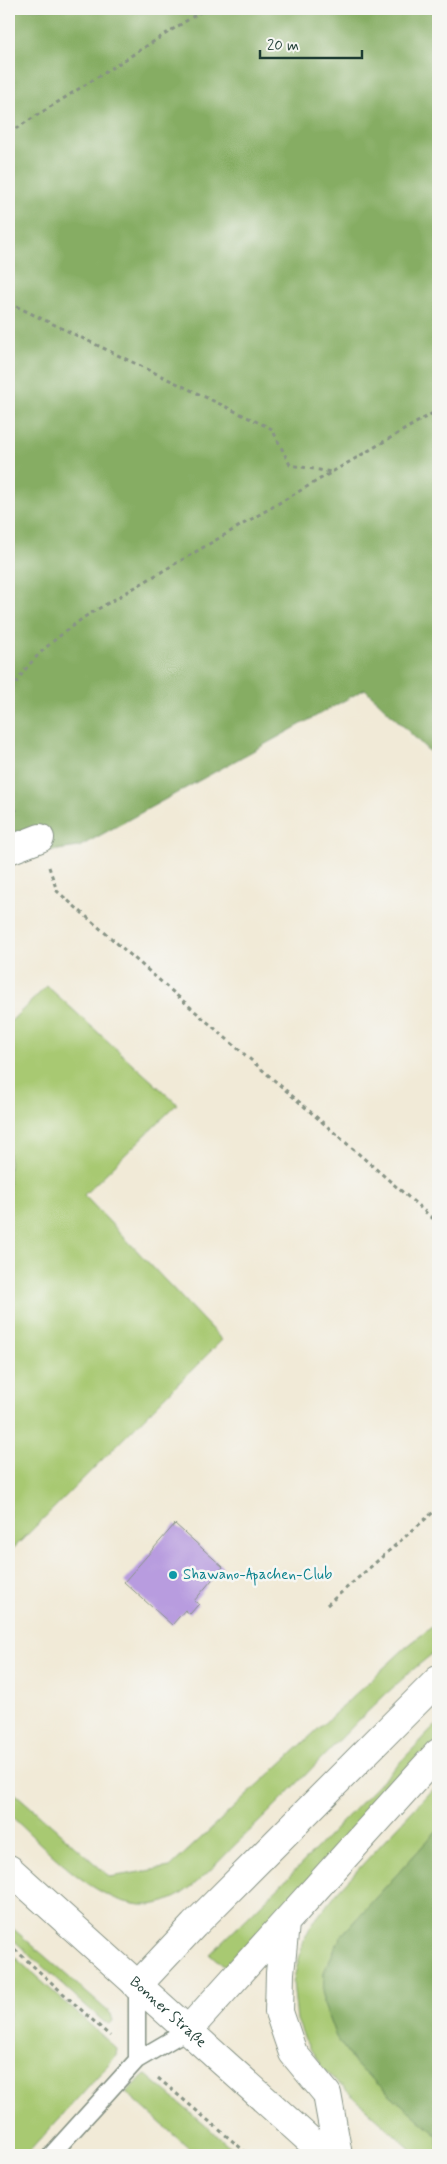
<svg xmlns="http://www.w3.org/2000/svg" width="447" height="2164" viewBox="0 0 447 2164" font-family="Mynerve,sans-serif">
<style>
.green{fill:#a8c972;stroke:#648353}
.forest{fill:#86ad64;stroke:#52754c}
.building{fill:#b89cdf}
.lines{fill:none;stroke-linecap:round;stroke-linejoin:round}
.service-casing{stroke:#889486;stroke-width:19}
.minor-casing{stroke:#889486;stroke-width:30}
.primary-casing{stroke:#889486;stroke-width:30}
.motorway-casing{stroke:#889486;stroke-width:30}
.path{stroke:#889486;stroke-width:3;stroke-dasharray:4 4;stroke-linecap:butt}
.service{stroke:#fff;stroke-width:16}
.minor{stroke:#fff;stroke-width:28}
.primary{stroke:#fff;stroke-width:28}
.motorway{stroke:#fff;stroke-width:28}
.culture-dot{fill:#0f9aa8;stroke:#f6f6f2;stroke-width:2}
.labels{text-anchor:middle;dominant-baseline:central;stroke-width:5;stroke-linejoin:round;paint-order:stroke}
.culture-label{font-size:15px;fill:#0d838f;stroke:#f6f6f2;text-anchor:start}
.street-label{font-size:15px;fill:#1f3d34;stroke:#f6f6f2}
</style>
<rect width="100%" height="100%" fill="#f6f6f2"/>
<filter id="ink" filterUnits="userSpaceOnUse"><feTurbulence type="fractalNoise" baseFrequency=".02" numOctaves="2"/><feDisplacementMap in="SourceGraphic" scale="10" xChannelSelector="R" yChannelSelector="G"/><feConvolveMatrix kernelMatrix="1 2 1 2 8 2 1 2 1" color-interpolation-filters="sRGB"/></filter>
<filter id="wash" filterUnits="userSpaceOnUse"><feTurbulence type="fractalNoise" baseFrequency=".0096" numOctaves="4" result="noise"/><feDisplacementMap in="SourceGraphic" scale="20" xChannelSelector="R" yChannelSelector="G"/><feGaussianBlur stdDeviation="1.12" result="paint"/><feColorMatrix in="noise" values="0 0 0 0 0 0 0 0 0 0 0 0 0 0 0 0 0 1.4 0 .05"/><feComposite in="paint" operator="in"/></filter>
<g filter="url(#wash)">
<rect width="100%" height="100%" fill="#f1ead7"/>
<path class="green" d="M47,986L177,1104L84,1195L222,1340L9,1553V1023Z
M438,1622V1649C365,1706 305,1780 237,1843C221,1859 205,1877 187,1890C174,1900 157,1906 141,1905C92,1901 44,1846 9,1814V1788L110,1877L170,1867L405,1648Z
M438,1723V1740L226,1968L210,1954L283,1883Z
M438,1783V1829L341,1936L324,1972L323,2002L336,2037L357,2066L438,2136V2155H417L324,2070L307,2044L297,2020L293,1982L304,1939L312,1924L338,1891Z
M9,1925L111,2014L113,2021L110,2024L104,2022L9,1936Z
M9,1952L117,2049L116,2056L26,2155H9Z
M145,2074L240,2155H196L126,2092Z"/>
<path class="forest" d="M9,9H438V760L365,689L79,847L9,857Z
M438,1829V2136L357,2066L336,2037L323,2002L324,1972L341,1936Z"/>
<g id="blocks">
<path class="building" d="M175,1524L223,1567L194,1601L199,1604L197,1606L190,1614L185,1610L172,1625L124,1582Z"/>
</g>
</g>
<g filter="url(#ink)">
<use href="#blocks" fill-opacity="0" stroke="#889486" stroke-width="1"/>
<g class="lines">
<g class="service-casing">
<path id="service" d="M137,2060V1986
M51,2155L137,2060L188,2030"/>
</g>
<g class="minor-casing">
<path id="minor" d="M9,850L40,838"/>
</g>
<g class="primary-casing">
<g id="primary">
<path id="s1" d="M9,1869L326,2155"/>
</g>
</g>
<g class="motorway-casing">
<path id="motorway" d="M285,1924L280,1973L279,2012L293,2053L327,2094L338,2155
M137,1986L194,1925L438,1680
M188,2030L438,1753"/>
</g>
<path class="path" d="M9,133L205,9
M9,303L272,429L290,465L331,472
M9,698C23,662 56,638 86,616L438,410
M9,802L18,813
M49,867L57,891L438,1223
M327,1605L438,1508
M9,1944L110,2036
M158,2078L249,2155"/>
<use href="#service" class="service"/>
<use href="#minor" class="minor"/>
<use href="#primary" class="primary"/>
<use href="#motorway" class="motorway"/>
</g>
</g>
<circle class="culture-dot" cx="173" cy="1575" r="5"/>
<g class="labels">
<g class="culture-label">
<text x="183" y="1575">Shawano-Apachen-Club</text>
</g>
<g class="street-label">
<text stroke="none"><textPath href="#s1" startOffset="214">Bonner Straße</textPath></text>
</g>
</g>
<rect width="447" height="2164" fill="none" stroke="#f6f6f2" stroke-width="30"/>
<path d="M260 50v8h102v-8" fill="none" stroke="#1f3d34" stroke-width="2.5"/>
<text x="267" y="50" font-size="15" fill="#1f3d34" stroke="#f6f6f2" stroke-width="4" paint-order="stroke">20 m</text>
</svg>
